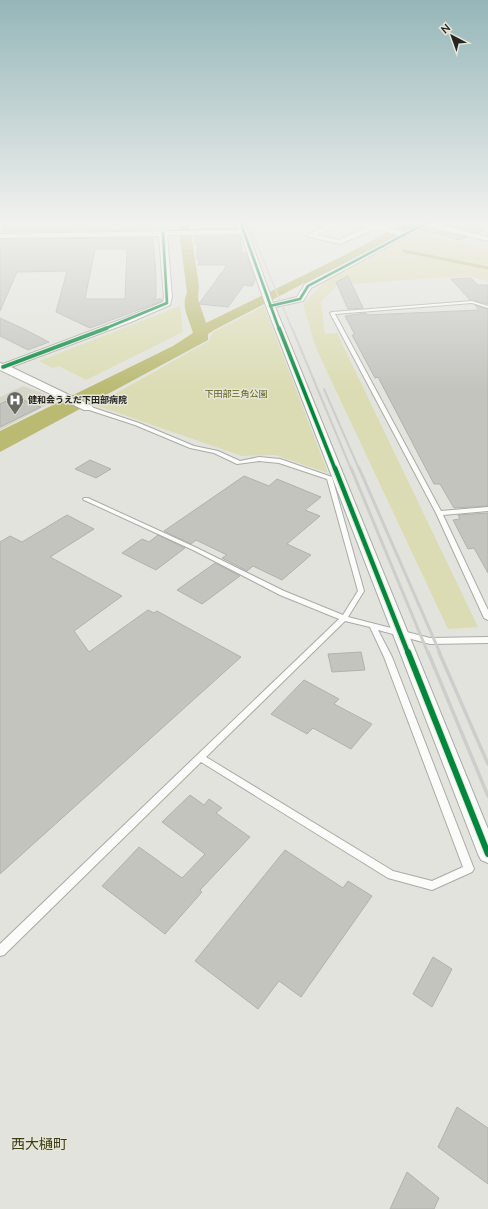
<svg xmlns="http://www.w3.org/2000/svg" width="488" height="1209" viewBox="0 0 488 1209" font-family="'Nunito Sans','Noto Sans JP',sans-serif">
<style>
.built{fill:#d5d6c8}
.green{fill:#dbdcb3}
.water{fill:#baba73}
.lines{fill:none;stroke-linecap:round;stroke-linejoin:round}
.stream{stroke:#baba73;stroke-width:3}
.building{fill:#c3c4be;stroke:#b2b2ad;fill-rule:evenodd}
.lane-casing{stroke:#aaaba6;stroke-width:2}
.street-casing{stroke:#aaaba6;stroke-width:2}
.lane{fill:#fbfbfa;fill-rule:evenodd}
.street{fill:#fbfbfa;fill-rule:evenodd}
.rail-far3{stroke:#cdcdcb;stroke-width:1.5}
.rail-far2{stroke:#cdcdcb;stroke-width:2}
.rail-far1{stroke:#cdcdcb;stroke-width:3}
.rail{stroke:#cdcdcb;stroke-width:3.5}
.cycleway-far3-casing{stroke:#e5e6d9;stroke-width:4}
.cycleway-far2-casing{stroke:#e5e6d9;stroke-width:5.5}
.cycleway-far1-casing{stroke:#e5e6d9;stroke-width:7}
.cycleway-casing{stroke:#e5e6d9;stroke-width:8}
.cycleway-far3{stroke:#00873e;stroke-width:2.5}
.cycleway-far2{stroke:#00873e;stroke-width:3.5}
.cycleway-far1{stroke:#00873e;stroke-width:4.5}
.cycleway{stroke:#00873e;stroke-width:6}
.labels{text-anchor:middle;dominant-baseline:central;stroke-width:3;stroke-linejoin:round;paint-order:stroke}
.far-park-label{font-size:9px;fill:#5d5b13;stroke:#e5e6d9}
.far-poi-label{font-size:9px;font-weight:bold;fill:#262621;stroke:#e5e6d9;text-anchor:start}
.near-neighbourhood-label{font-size:14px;fill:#3d3d14;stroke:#e5e6d9}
</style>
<rect width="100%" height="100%" fill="#e2e3dc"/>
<path class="built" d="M23,386L58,399L0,430V397Z"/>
<path class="green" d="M420,232L488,250V281L469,276L337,285L321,302L325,334L337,333L478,627L448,629L316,348L303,304L325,281Z
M180,306L183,332L86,380L59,366L53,368L39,361Z
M264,306L328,473L275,455L242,456L95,405L209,341L212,333Z"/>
<path class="water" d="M178,221H189L199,286L198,299L206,323L345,255L409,221H424L214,330L208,334V340L0,452V431L173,346L193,333C190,320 180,306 187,293Z"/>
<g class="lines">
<path class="stream" d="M404,251L488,268"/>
</g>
<path class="building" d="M96,221H153V230L2,232L5,224Z
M434,221H468L470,224L480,227L476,228L485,230L478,233Z
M235,222L237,229H198L199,223Z
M426,228L467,237L459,240L421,230Z
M196,236H240L242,253H246L255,280L252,286L244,285L228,307L199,304L227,265H198L199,259H196L198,244H195Z
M153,238L156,275V297L153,299H162V301L90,328L56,312L67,271L17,272L0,311V239ZM95,249H127L125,299H85Z
M348,276L363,308L348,309L336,282Z
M471,278L478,285H488V304L470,300L451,279Z
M475,305L488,309V506L454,508L440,484H434L378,377L375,378L352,335H355L345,316L366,313L367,315L479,310Z
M0,318L26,330L49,342L28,350L0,336Z
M15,397L41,407L0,427V404Z
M90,460L111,469L96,478L75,469Z
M244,476L269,486L277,479L321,497L305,510L320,516L287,544L311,555L282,580L253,566L247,571L222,558L227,555L196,540L191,544L164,531Z
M488,513V573L474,548L468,549L453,520L460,519L458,515Z
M67,515L94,529L50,557L122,596L74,631L89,652L148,610L154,613L157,611L241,657L0,874V542L10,536L22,542Z
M158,535L185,548L156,570L122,553L142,539L149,542Z
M215,563L240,576L202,604L177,590Z
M361,652L365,670L332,672L328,654Z
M304,680L339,699L334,704L372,724L351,749L313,728L307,734L271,714Z
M190,795L204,805L209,799L222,808L216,813L250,837L200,890L202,892L165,934L102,886L139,847L182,878L205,854L162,822Z
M285,850L343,888L348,881L372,896L301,997L279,981L258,1009L195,961Z
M433,957L452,969L432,1007L413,994Z
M457,1107L488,1128V1184L438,1147Z
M407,1172L439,1198L434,1209H390Z"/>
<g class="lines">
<g class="lane-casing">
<path id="lane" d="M472,301L488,306V308L472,303L335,314L441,511L488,507V511L443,515L488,610V620L484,618L436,513L330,313L332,312Z
M88,406L139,423L194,446L218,451L240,461L259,457L280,459L332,477L364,591L348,617L430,638L488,637V643L430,644L378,630L392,657L474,869L472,872L432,890L388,878L201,762L4,955L0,956V944L339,619L280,595L193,550L84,500L83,499L84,498H88L197,548L284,591L343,615L358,591L327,479L279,463L259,461L237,464L214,453L190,448L135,425L86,409V407ZM345,621L370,627L384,657L463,867L432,881L393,871L206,757Z"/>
</g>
<g class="street-casing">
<path id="street" d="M237,221H244L273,303L297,297L305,284L399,235L375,229L340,244L306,236L333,221H342L317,235L339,240L367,227L346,221H359L405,232L419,224L416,221H433L432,223L488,237V241L426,226L311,288L303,301L275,307L488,829V863L481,860L478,854L266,306L241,234L167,235L172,297L170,305L131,322L11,367L92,406L93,408L92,410H84L0,370V363L3,364L125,318L163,302L164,297L159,236L0,238V234L239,230Z
M470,221L488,223V227L470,223Z"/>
</g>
<use href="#lane" class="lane"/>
<use href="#street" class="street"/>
<path class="rail-far3" d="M247,221L292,329"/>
<path class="rail-far2" d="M292,328L351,469
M324,389L359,469"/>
<path class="rail-far1" d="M351,468L428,653
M359,468L440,653"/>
<path class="rail" d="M428,652L488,796
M439,652L488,764"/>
<g class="cycleway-far3-casing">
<path id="cycleway-far3" d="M240,221L279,329
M270,306L300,299L308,286L430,221
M104,329L167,303L163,233"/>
</g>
<g class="cycleway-far2-casing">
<path id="cycleway-far2" d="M279,328L335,469
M3,367L107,328"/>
</g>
<g class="cycleway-far1-casing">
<path id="cycleway-far1" d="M335,468L408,653"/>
</g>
<g class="cycleway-casing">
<path id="cycleway" d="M408,652L488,854"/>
</g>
<use href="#cycleway-far3" class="cycleway-far3"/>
<use href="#cycleway-far2" class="cycleway-far2"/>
<use href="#cycleway-far1" class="cycleway-far1"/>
<use href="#cycleway" class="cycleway"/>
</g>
<linearGradient id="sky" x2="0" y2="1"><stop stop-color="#95b6b9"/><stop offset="0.57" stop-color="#f2f2ef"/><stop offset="1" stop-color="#f2f2ef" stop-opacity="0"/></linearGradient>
<rect width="488" height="391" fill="url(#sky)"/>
<defs>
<g id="hospital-pin" transform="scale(0.9)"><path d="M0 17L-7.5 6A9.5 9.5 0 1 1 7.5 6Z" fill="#686862" stroke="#e5e6d9"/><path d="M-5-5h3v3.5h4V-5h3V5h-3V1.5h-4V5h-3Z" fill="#fff"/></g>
</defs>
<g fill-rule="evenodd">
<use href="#hospital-pin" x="15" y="400"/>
</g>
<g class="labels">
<g class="far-park-label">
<text x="236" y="394">下田部三角公園</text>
</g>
<g class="far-poi-label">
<text x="28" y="400">健和会うえだ下田部病院</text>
</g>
<g class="near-neighbourhood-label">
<text x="39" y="1144">西大樋町</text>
</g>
</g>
<g transform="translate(452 36) rotate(319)" stroke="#e5e6d9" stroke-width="3" paint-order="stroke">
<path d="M0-3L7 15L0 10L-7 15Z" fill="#262621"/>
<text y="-6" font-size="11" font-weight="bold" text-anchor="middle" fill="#262621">N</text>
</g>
</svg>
